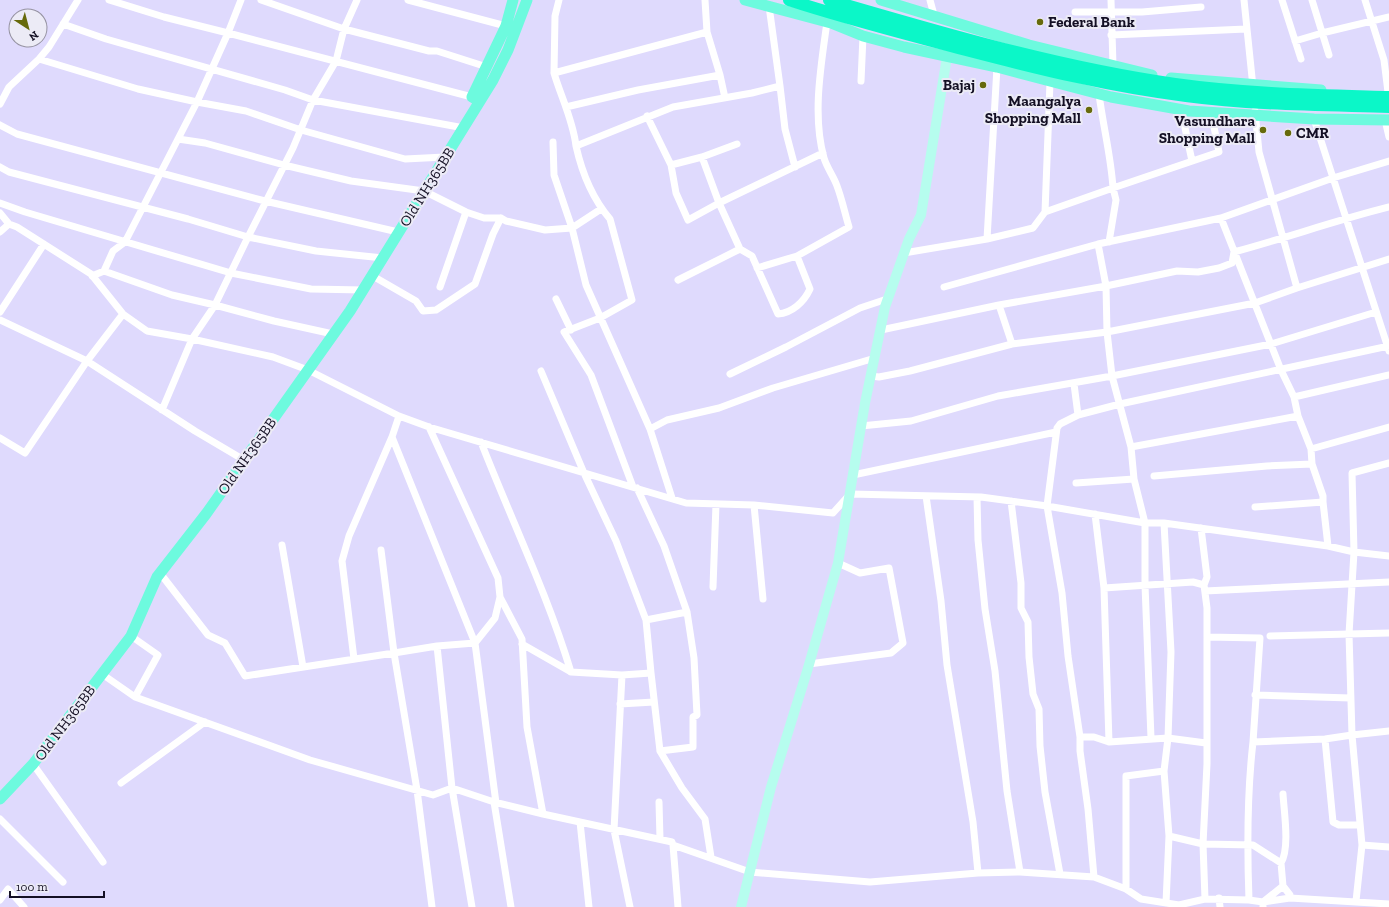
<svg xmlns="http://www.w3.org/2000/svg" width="1389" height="907" viewBox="0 0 1389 907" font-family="'Zilla Slab',serif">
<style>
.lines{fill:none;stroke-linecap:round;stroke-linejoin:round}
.street{stroke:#fff;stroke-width:7}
.secondary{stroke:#b6fdee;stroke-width:10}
.primary{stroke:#6dfade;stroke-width:11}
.highway{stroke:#0bf7c8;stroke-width:12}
.poi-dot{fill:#676a0b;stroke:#ecebf6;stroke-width:1.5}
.labels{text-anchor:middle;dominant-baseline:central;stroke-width:4;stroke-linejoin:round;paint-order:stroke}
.poi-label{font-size:15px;font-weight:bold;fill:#141024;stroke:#ecebf6;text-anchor:end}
.street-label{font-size:15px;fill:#141024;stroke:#ecebf6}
</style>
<rect width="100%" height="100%" fill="#dfdafd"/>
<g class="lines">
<path class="street" d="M109,0L164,17L228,33L241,0
M261,0L344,29L429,51H437L487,67
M357,0L344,29L336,61L313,100L293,148L248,237L316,251L383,258
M408,0L506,26
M559,0L555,16L554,73L707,32L705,0
M930,0L934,15
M1111,0L1113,65
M1244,0L1253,87
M1282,0L1301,59
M1312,0L1329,55
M1365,0L1384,60L1388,92
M1075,12H1142L1201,7
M63,24L106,39L285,90L313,100L464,128
M707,32L720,75L725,98
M1111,35L1246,29
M1295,41L1322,33L1389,17
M39,59L138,89L197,102L228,33L472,97
M554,73C561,97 573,120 576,146L673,107L752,93L780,86L769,6
M861,81L863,36
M780,86L785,129L795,167
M0,104L9,87L39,59L49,47L78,0
M566,107L638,90L720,75
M1181,109L1192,161
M1255,111L1259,152L1297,288
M647,116L671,165L676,193L688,220L719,203L823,153
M1314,119L1389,351
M1385,120L1389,137
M0,125L17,134L265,201L398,232
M178,139L205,143L284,165L351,181L424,191L466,212L484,218H501L506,221L545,230L572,228L601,209
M553,142L554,175L572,228L586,285L650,429L672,498
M576,146C582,173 592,198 610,219L632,300L600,318L564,332L591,375L633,487
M702,157L719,203L740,249
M671,165L702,157L737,144
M0,167L9,172L188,219L248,237L215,305L274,321L333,334
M0,203L25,212L231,273L311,289L363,290
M1045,212L1113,188C1111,156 1103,126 1099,94
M0,213L9,224L17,227L91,274L123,314L147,331L192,339L273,357L308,370L399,416L429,427L686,503L754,505L833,513L850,494L981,497L1047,506L1145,523H1164L1328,546L1354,552L1389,556
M1221,218L1281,370L1294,397L1298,416L1311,449L1312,464L1323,496V502L1255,507
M0,232L9,224
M987,239L1033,228L1045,212L1050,82
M1109,242L1116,200L1113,188L1219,152L1211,112
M904,253L987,239L997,67
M757,268L797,256
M104,271L172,295L215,305L192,339L162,410
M371,275L416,301L423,311L436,310L475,284L493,234L501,218
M92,276L104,271L113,251L125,242L197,102L246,111L301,130L405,159L445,157
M678,280L740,249L752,256L778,314C792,313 804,302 810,289L797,256L849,227C845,214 842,199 837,186C834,177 827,168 824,158C812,115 821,66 827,22
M440,287L466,212
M944,287L1098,244L1221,218L1333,178L1389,161
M556,299L571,330
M999,305L1106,286L1177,271L1198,272L1219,268L1232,263L1234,252C1286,238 1337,220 1389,207
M0,312L44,244
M123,314L87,361L195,431L244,460
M0,320L87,361L25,453L0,438
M881,330L999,305L1012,344L1107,332L1106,286L1098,244
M541,371L584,473L616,541L646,620L651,673L622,675L571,672
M730,374L786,347L860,308L887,299
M871,376L879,377L910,371L1012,344
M1074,384L1078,415L1060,424L1057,428L1047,506L1062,593L1068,656L1080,737V751L1088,809L1094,877
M1294,397L1389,375
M1078,415L1120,404L1389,346
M399,416L392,437L475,643L495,618L500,597
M1298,416L1131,447L1112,376L1271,344L1376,312
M861,426L911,421L998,396L1112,376L1107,332L1255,303L1297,288L1389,259
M429,427L498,578L500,597L522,639L527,727L543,814
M650,429L667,420L719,408L773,388L875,358
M481,442C511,519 547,593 571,672L522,644
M1131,447L1134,479L1145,523V585L1151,738
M1311,449L1389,427
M1389,463L1352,473L1354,552L1349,634L1352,735L1389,731
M853,475L1056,432
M1154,476L1267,466L1312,464
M1076,483L1134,479
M637,488L664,546L687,612L646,620
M926,496L941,601L947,665L973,822L978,873L1020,872L1094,877L1126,889L1141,899L1179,905L1205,899L1249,900L1263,902L1283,886L1281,863L1253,845L1203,844L1207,764V608L1204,585L1207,577L1201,528
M977,497L978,540L985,609L995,671L1007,791L1020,872
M1011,501L1021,583V608L1028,622L1029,657L1033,694L1039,709L1040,746L1045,792L1060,874
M1323,502L1328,546
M754,505L763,599
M1095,514L1104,588L1109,742
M1164,523L1171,652L1168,738L1164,771
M282,545L303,667
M160,573L208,635L225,643L245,676L394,653L381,550
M713,587L716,504
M1104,588L1193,582L1204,585
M1205,591L1389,582
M131,636L158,655L135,697
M1270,636L1389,633
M1207,637L1260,638L1253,742
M354,659L342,561L349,536L392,437
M809,664L891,653L903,643L889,568L860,573L838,563
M651,673L660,751L693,747V717L697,715L694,658L687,612
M102,674L135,697L310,760L433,795L452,788L494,802L543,814L672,842L673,845L750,872L870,882L978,873
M622,675L614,830L630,907
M1255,695L1350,698
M620,704L654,702
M1080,737H1094L1109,742L1168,738L1206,743
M1325,739L1333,822L1339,825H1359
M660,751L682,788L705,819L711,857
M33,764L103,862
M121,783L205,722
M494,802L511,907
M659,802L660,839
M0,819L63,882
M580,822L589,907
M673,845L678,907
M1362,845L1389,847
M1281,863C1290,848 1284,812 1283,794
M1283,886L1290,895V898L1389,904
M1126,889V776L1164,771L1169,836L1203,844L1205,899
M1219,898L1220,907
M0,900L8,889L24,907
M1249,900C1247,847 1247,794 1253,742L1325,739L1352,735L1362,845L1356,901
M1166,903L1169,836
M432,907L417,790L394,653L437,646
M472,907L452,788L437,646L475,643L496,803
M1263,907V902L1290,898"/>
<path class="secondary" d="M741,907L771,787L808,668L838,563L865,403L885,307L909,239L921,215L947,57"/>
<path class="primary" d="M745,0L831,23L863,36L904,47L997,67L1111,97L1189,111L1314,119L1389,120
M881,0L1029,45L1152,75
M1171,78L1321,90
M479,101L472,97L506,26L513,0
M0,799L33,764L131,636L157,577L206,514L350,311L493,80L508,50L527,0"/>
<path class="highway" d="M789,0C847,19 907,34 966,50C1039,69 1112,87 1186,96C1253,105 1321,105 1389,107
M829,0C942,33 1057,67 1175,84C1246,94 1318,95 1389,97"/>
</g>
<g class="poi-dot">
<circle cx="1040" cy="22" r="4"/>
<circle cx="983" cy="85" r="4"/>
<circle cx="1089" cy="110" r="4"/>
<circle cx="1263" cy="130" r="4"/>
<circle cx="1288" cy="133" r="4"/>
</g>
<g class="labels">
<g class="poi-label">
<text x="1048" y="22" text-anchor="start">Federal Bank</text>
<text x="975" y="85">Bajaj</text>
<text x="1081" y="101">Maangalya<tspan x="1081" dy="17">Shopping Mall</tspan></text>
<text x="1255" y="121">Vasundhara<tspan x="1255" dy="17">Shopping Mall</tspan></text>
<text x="1296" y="133" text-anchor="start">CMR</text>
</g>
<g class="street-label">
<text transform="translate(427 187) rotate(-58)">Old NH365BB</text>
<text transform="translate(247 456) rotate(-55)">Old NH365BB</text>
<text transform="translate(65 723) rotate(-53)">Old NH365BB</text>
</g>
</g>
<g transform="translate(28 28) rotate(144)"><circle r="19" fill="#ecebf6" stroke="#9693a2"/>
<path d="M0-3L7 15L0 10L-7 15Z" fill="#676a0b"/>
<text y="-6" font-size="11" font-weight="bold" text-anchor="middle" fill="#141024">N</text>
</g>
<path d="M10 891v6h94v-6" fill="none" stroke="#141024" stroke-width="2"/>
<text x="16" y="891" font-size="12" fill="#141024" stroke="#ecebf6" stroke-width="3" paint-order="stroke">100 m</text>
</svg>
